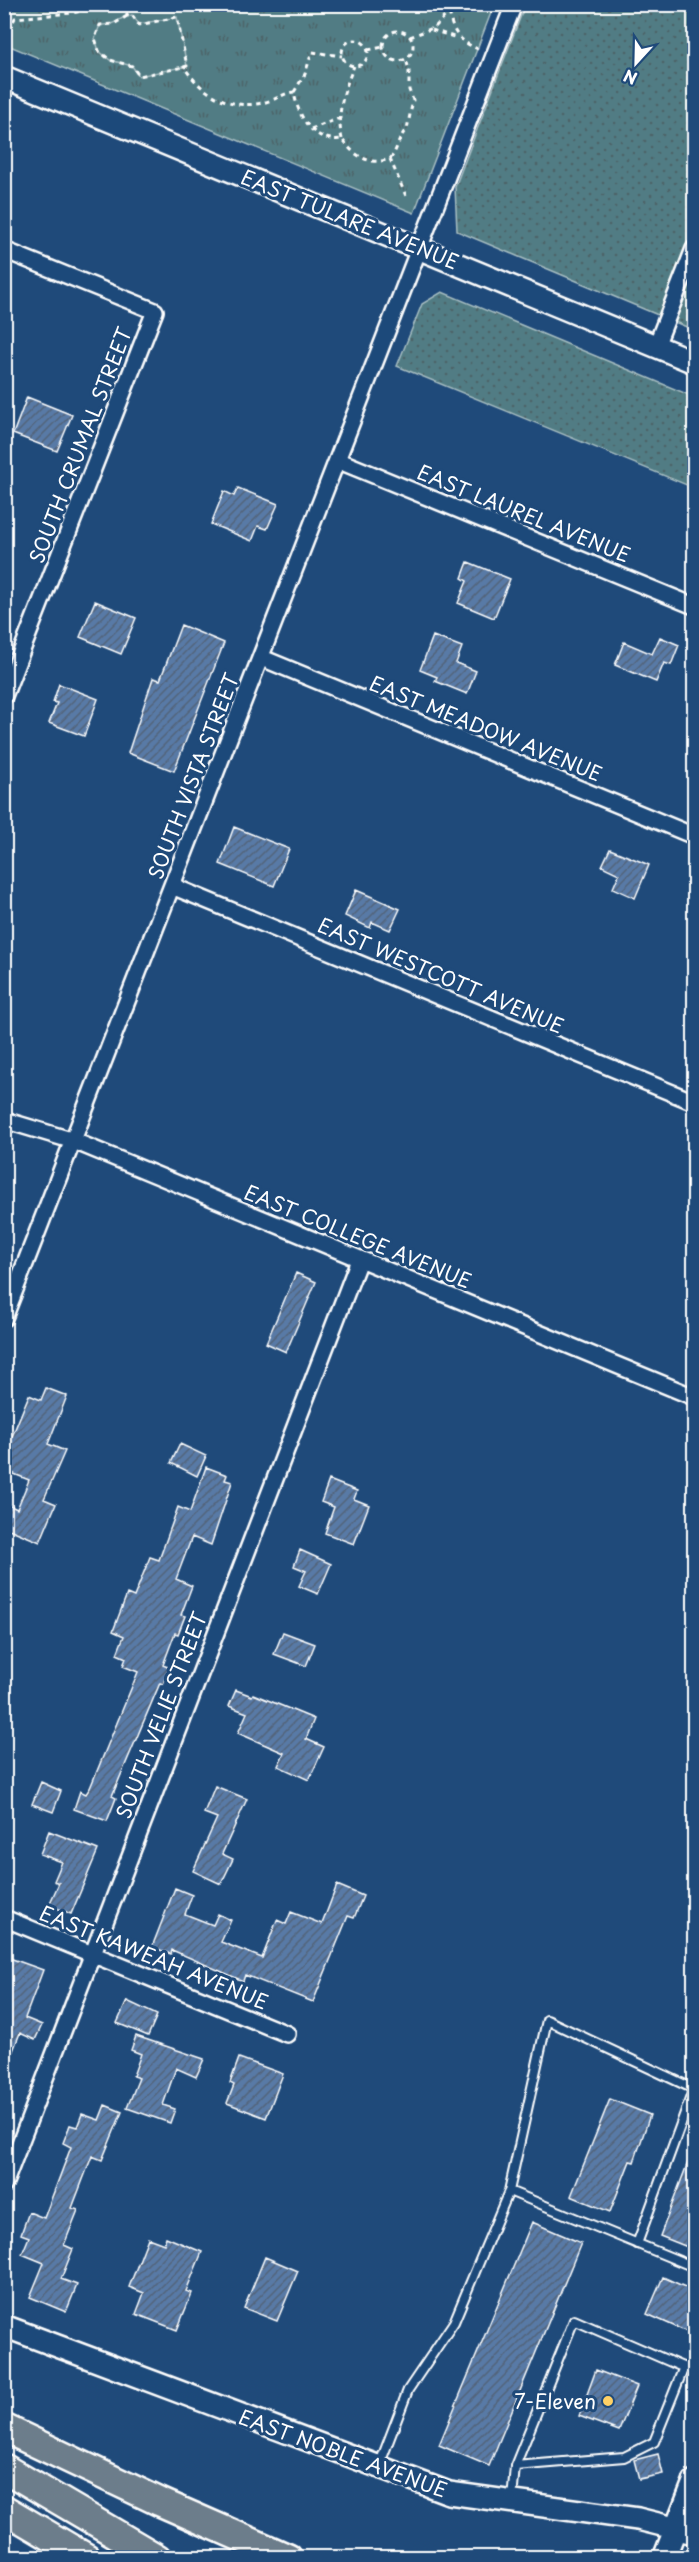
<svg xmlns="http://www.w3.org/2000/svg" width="699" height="2562" viewBox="0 0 699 2562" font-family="'Playpen Sans',sans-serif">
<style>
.grass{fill:url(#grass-dots);stroke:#a8bec2;stroke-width:1.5}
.park{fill:url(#park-tufts);stroke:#a8bec2;stroke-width:1.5}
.pitch{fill:#517c84;stroke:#a8bec2;stroke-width:1.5}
.building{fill:url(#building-hatch);stroke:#fff;stroke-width:1.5}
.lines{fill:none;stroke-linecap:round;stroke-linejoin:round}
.lane-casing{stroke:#fff;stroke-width:12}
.street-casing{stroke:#fff;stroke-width:20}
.secondary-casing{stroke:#fff;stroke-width:26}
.highway-casing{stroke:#fff;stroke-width:32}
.path{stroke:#fff;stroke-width:3;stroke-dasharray:4.5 4.5;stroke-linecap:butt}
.lane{stroke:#1f4a7a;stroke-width:8}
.street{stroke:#1f4a7a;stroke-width:15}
.secondary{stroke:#1f4a7a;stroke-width:21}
.highway{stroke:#6c7d8b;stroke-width:27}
.poi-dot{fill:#ffd166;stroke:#1f4a7a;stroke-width:2}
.labels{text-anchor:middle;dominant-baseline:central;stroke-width:6;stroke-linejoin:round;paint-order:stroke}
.street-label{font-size:20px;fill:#fff;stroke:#1f4a7a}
.poi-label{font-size:20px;fill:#fff;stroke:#1f4a7a;text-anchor:end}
</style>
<defs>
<pattern id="grass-dots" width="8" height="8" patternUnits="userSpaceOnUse" patternTransform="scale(1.5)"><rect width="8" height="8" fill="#517c84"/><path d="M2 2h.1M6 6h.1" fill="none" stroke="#4e6468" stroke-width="1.8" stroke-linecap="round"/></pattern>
<pattern id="park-tufts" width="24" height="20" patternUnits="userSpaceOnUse" patternTransform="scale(1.5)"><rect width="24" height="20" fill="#517c84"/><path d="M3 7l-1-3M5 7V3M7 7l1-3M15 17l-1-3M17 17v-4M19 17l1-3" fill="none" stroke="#4e6468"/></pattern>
<pattern id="building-hatch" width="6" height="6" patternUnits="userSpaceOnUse" patternTransform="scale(1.5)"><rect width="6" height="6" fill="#587aa6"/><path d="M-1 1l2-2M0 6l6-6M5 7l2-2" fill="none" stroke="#526379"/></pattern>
</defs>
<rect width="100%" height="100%" fill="#1f4a7a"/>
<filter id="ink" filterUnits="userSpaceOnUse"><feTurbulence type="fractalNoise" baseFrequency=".0167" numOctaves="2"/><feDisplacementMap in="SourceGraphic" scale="12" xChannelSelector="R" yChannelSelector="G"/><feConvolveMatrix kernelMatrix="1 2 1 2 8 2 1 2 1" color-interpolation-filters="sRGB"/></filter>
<g filter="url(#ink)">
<path class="grass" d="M525,5H694V330L457,231L455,187Z
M442,292L694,397V488L397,366L422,304Z"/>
<path class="park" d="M4,5H494L414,213L5,44Z"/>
<path class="pitch" d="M132,15L139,24L177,17L187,66L139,76L132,66L110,60L99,51L95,38L100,25C117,26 118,17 132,15Z"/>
<path class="building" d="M27,397L72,415L57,451L13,434Z
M238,488L278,504L267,529L258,526L252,541L211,524L224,491L234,496Z
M468,562L510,579L494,618L458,603L467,581L462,578Z
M95,601L136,618L121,654L80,637Z
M181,625L224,643L174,771L128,753L153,678L160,680Z
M433,636L462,647L456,663L476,671L467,694L435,681L437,677L420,670Z
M660,637L679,645L671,665L664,663L656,682L615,665L624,642L652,654Z
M59,684L98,699L84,736L49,723L57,703L53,702Z
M234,827L289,849L274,886L220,864Z
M610,849L649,865L635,898L613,888L619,874L602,866Z
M356,890L400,909L390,930L372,922L370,928L345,916Z
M296,1273L316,1282L286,1352L266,1343Z
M46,1388L67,1396L48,1444L65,1451L44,1499L56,1504L40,1542L4,1527V1503L17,1509L29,1480L4,1470V1456L29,1395L41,1400Z
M180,1444L206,1456L197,1476L171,1463Z
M206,1467L227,1475L225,1480L232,1482L211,1545L192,1537L176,1579L192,1586L181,1615L185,1616L178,1634L175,1633L163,1665L170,1668L163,1684L160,1683L112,1796L116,1798L107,1821L74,1809L80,1791L86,1794L90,1788L138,1672L123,1666L126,1658L117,1654L124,1636L113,1631L127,1594L134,1597L150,1557L159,1560L178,1507L190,1512Z
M329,1480L357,1491L354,1499L369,1505L354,1544L325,1533L334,1507L321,1502Z
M300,1550L331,1564L318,1594L299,1586L306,1571L294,1566Z
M283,1632L315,1644L306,1666L274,1654Z
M236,1690L252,1696L253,1694L314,1719L306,1739L324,1747L309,1780L278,1766L284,1753L238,1733L247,1713L229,1706Z
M41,1782L61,1791L53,1812L32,1804Z
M215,1786L247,1799L222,1854L233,1859L221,1884L193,1871L217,1818L204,1813Z
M49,1831L98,1850L71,1914L49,1905L59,1883L54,1881L62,1862L40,1854Z
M337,1885L363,1896L354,1918L348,1916L313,2002L245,1975L243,1981L172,1950L171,1954L152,1947L175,1888L192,1895L185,1914L213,1925L218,1914L231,1920L221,1942L262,1958L277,1920L286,1924L291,1912L322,1924Z
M4,1956L43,1970L25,2018L42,2025L35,2040L20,2033L5,2071Z
M127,2001L157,2015L148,2036L117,2023Z
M136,2036L204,2059L196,2077L176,2068L163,2105L175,2109L170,2123L127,2108L139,2078L133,2076L141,2054L131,2050Z
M239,2058L283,2074L266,2118L227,2103L234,2085L230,2083Z
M610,2099L650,2115L634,2162L630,2161L610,2212L571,2196Z
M105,2105L122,2112L102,2160L92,2156L72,2208L78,2210L64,2245L73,2249L61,2279L77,2285L66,2312L30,2297L44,2263L22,2254L29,2237L21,2234L29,2212L44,2218L71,2147L63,2143L70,2125L77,2127L82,2114L99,2120Z
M693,2149L694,2236L690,2248L660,2236Z
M532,2222L581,2243L489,2466L439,2445Z
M166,2237L202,2252L186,2291L192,2293L177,2330L136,2314L144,2293L129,2287L148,2238L164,2244Z
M265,2257L298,2271L277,2321L244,2308Z
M663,2277L694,2291V2335L647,2314Z
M596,2370L637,2386L619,2431L579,2416Z
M658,2454L663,2474L639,2479L634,2460Z"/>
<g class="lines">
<g class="lane-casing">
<path id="lane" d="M509,2191L694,2267
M637,2244L694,2088
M379,2466L408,2390L454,2322L509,2191L547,2020L694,2089
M515,2466L624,2457L654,2442L684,2367
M512,2500L515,2466L574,2320L694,2372"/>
</g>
<g class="street-casing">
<path id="street" d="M4,250L155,311L4,696
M656,346L694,249
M337,460L694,606
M262,658L694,836
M172,886L694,1102
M4,1120L74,1141L694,1397
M4,1318L514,4
M4,1918L287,2034
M4,2185L359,1260"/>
</g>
<g class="secondary-casing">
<path id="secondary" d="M4,77L694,362
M4,2326L449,2493L638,2519L694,2533
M664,2558L694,2482"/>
</g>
<g class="highway-casing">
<path id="highway" d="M4,2428L160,2502L288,2558
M4,2468L157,2558
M4,2509L87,2558"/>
</g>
<path class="path" d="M123,4L128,16L132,15L139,25L177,17L187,66L184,67C204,97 236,113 272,100C280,97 285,93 294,92C298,117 313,143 342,139C354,156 369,166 390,159L406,196
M450,4C448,28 458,41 478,49
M127,16L114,24L100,25L95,38L99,51L110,60L132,66L139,76L184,67
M432,30L457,38
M383 46a15 15 0 1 1 30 0a15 15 0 1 1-30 0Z
M5,37L15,18L72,13L113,4
M410,37L435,27L450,11
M342 53a13 13 0 1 1 26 0a13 13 0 1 1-26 0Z
M368,50L383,47
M294,92L305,74L312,52L342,56
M311,129L340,118
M342,139C336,112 344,90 354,66
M390,159C398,150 398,137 407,129L413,100L409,90V71L406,58"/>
<use href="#lane" class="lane"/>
<use href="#street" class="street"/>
<use href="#secondary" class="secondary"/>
<use href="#highway" class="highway"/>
</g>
</g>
<circle class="poi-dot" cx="608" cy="2401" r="6"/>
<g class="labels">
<g class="street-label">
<text transform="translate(350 219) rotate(22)">EAST TULARE AVENUE</text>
<text transform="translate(80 445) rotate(-69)">SOUTH CRUMAL STREET</text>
<text transform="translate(524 513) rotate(22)">EAST LAUREL AVENUE</text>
<text transform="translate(486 728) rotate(22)">EAST MEADOW AVENUE</text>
<text transform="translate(193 776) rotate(-69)">SOUTH VISTA STREET</text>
<text transform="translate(441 975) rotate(23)">EAST WESTCOTT AVENUE</text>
<text transform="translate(358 1236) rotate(22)">EAST COLLEGE AVENUE</text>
<text transform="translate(161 1715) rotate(-69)">SOUTH VELIE STREET</text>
<text transform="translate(154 1957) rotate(22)">EAST KAWEAH AVENUE</text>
<text transform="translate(343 2453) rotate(20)">EAST NOBLE AVENUE</text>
</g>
<g class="poi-label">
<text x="596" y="2401">7-Eleven</text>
</g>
</g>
<rect width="699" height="2562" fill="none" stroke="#1f4a7a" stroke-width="24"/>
<rect x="12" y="12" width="675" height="2538" fill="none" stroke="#fff" stroke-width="2" filter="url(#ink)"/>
<g transform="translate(636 63) rotate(202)" stroke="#1f4a7a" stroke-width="4.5" paint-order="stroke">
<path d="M0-4.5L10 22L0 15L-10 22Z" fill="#ffffff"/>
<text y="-9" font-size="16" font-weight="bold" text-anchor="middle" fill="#ffffff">N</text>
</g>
</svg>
